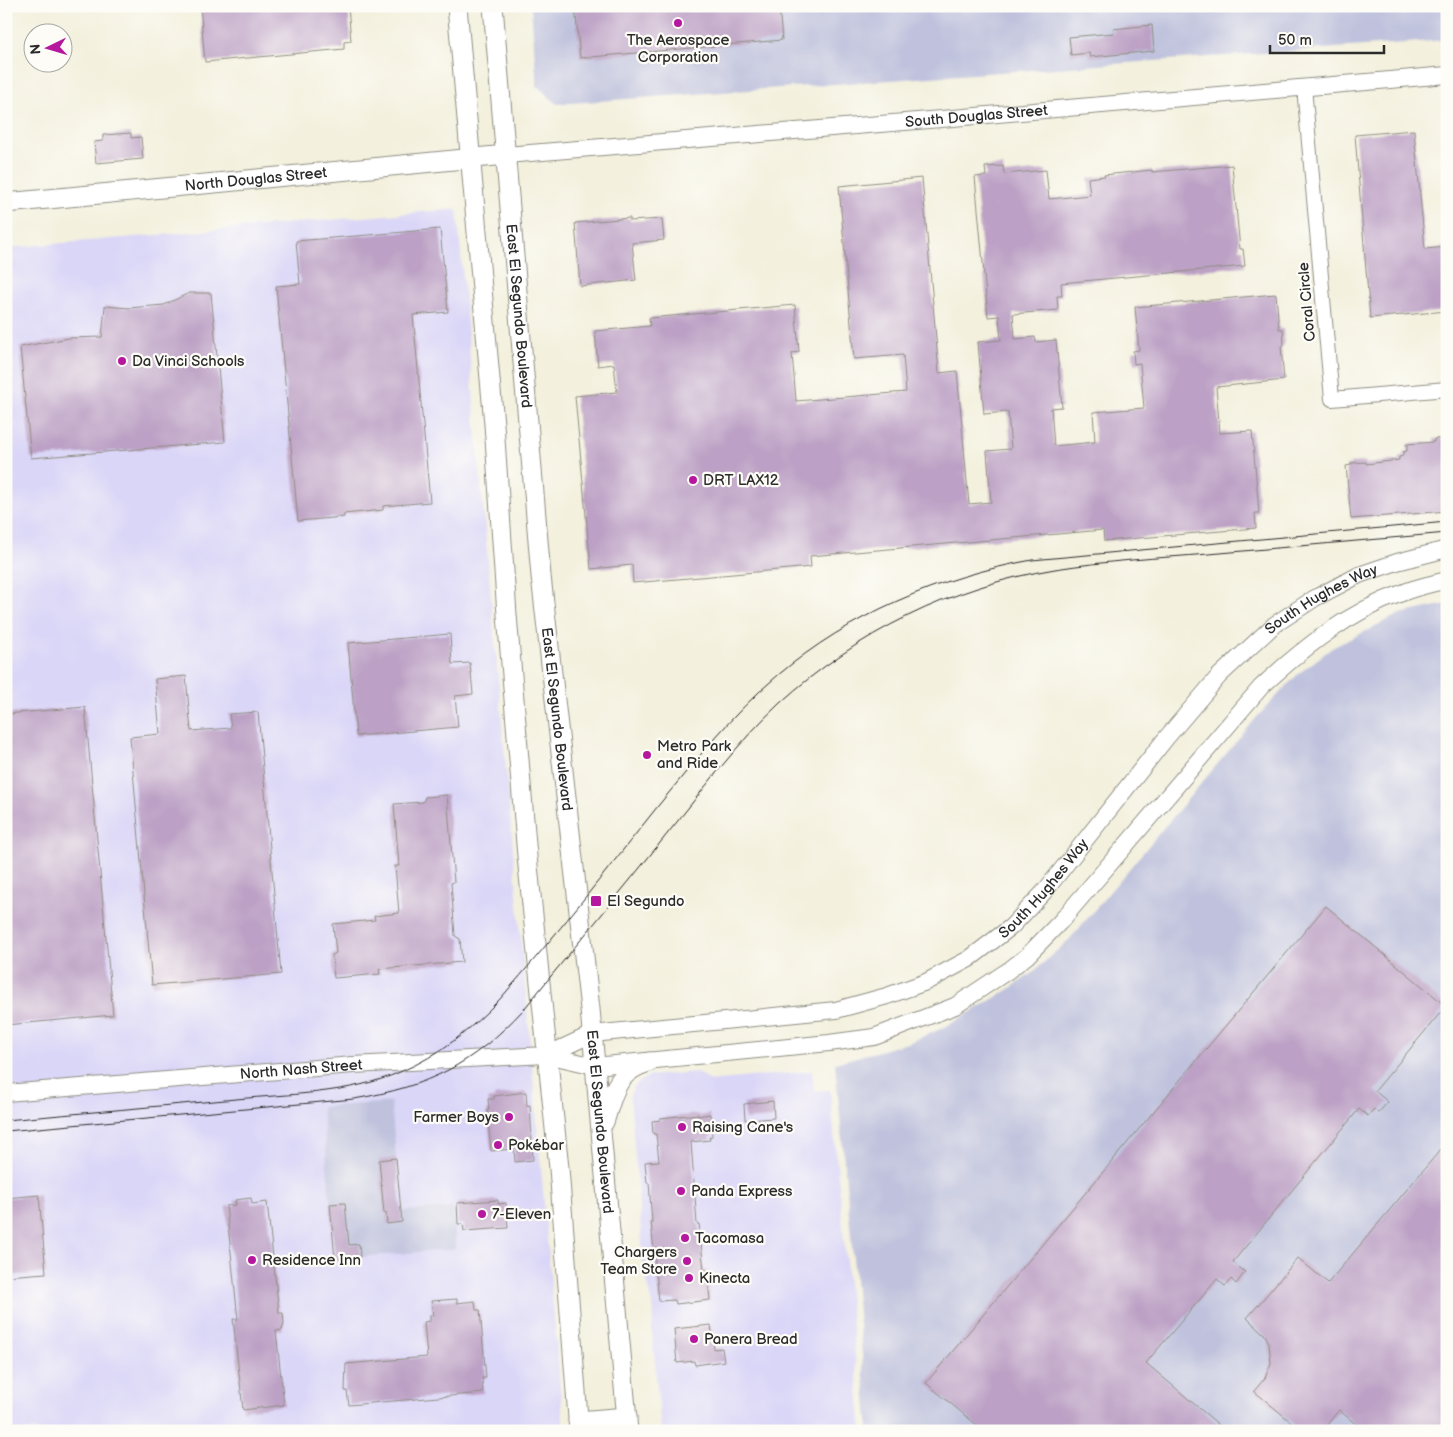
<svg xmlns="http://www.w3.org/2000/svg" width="1453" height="1437" viewBox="0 0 1453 1437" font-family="'Balsamiq Sans',sans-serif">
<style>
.built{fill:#dad6f7}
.industrial{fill:#c0c2dd}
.building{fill:#bca0c5}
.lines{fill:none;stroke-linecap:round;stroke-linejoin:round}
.minor-casing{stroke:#8f8e84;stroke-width:16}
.tertiary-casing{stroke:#8f8e84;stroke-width:18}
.secondary-casing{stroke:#8f8e84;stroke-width:21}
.minor{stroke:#fff;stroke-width:14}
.tertiary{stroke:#fff;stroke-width:16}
.secondary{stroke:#fff;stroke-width:19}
.tram{stroke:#2b2b2b;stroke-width:1}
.poi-dot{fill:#b5179e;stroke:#fdfcf7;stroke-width:2}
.labels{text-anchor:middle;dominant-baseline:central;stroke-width:4.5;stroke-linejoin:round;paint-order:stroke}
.poi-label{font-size:15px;fill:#2b2b2b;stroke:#fdfcf7;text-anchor:start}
.street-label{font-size:15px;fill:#2b2b2b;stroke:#fdfcf7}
</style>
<rect width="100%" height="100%" fill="#fdfcf7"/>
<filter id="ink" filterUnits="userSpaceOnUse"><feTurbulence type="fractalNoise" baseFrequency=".02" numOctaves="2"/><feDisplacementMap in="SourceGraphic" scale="10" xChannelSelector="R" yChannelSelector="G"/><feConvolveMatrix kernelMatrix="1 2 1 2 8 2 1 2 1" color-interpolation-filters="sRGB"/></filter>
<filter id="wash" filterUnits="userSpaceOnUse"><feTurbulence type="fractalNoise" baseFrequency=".0096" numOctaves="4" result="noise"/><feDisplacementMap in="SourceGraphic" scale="20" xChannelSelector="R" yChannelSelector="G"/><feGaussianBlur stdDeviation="1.12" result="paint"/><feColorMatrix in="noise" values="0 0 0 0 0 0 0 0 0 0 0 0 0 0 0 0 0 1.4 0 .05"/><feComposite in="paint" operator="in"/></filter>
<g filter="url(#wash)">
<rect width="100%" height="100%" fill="#f3f0dd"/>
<path class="built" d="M457,209L564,1431H6V248Z
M812,1071L814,1091L830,1090L862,1431H661L652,1330L654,1311L644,1268L630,1095L635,1085L648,1076L697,1072L710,1081Z"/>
<path class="industrial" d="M531,6H1447V40L557,104L537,86Z
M1447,604V1431H869L835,1063L908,1043L945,1027L1008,990L1032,973L1070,939L1258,716L1298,674L1332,648L1400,614Z
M391,1102L401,1211L453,1208L456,1249L335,1259L322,1107Z"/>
<g id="blocks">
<path class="building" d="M200,6H348L351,41L344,42V49L205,62Z
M575,6H779L782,40L580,58Z
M1152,25L1154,51L1090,57L1089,53L1071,55L1069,37L1114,33L1113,29Z
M1414,130L1425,249L1447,247V311L1370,318L1355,135Z
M131,133V138L141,137L143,159L96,163L94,142L103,141V135Z
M1232,165L1240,249H1243L1245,266L1061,283L1062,296H1057L1058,310L1013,314L1015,339L1035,337L1036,342L1056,340L1062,407L1051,408L1054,446L1095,442L1093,412L1144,408L1140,363L1134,364L1133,351L1139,350L1135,307L1276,294L1279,329H1283L1284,346H1281L1284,380L1216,387L1220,433L1252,431L1259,513H1255L1256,528L1104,541L1103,530L810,556L811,567L633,583L632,565L591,569L575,396L617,392L614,364L598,366L595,331L650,326L649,318L795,305L799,352L792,353L796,401L906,392L903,355L854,359L839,186L922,178L939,373L957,371L969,504L991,502L987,451L1011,449L1008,412L984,414L978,342L1001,340L999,316L988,317L975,177L986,176L985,167L1003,166L1004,174L1046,170L1049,199L1090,195L1088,178L1105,176L1104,175L1152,170V172Z
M630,218V221L662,219L664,240L632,243L636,280L580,286L575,223Z
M440,229L448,312L413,315L430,502L383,506V510L344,514V517L298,521L276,286L300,284L296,241Z
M189,293H211L225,442L31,458L20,347L69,338L102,337L105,306L129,308L164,305Z
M1447,438V511L1351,519L1346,466L1351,465V463L1366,462V464L1399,460V457L1403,456V452L1407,451V444L1434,442V439Z
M450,634L452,664L470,663L473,694L455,696L458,727L356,736L348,643Z
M186,676L191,731L231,728L229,714L258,712L281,974L152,985L130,737L160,734L155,679Z
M85,707L113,1015L6,1025V714Z
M447,795L454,882L451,883L455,936L460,939L462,962L379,969L380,974L334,978L332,955L336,953L333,924L375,920L374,916L399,913L395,866H399L394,804L423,802L425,797Z
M1326,906L1446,1006L1375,1091L1388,1102L1378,1113L1374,1109L1368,1116L1359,1109L1233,1262L1245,1272L1236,1284L1231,1279L1225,1286L1217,1279L1146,1363L1226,1431H984L926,1383Z
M526,1092L527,1106L530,1105L533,1160L515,1162L514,1149L491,1151L487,1110H489L488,1099H494V1096Z
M773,1101L774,1118L745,1120L744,1104Z
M698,1114V1116L710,1114L712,1136L709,1137L710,1140L691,1142L697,1224H699L704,1270H707L710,1300L676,1304L675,1300L659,1301L651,1222H652L649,1183H647L645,1162L659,1161L656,1134H653L652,1121L661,1120L660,1118Z
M1447,1142V1431H1364L1339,1410L1322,1431H1302L1254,1391L1265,1378L1271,1363L1269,1343L1265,1335L1247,1318L1298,1258L1328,1283Z
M396,1158L402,1222L387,1224L386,1213H384L379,1160Z
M39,1195L46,1273L6,1276V1198Z
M251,1198L252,1204L267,1202L279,1313H283L284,1324L282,1330L276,1331L284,1405L243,1410L233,1319H238L226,1206L236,1205L235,1200Z
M498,1200V1204L506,1203L508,1228L464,1231L463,1224H458L457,1203Z
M345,1203L349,1245L359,1244L360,1257L335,1259L330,1204Z
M457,1299V1303L475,1301L476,1310H480L486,1378H482L483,1393L349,1405L347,1391H345L346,1364L427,1357L424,1322L430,1321V1315H433L431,1301Z
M711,1325L714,1349L722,1348L724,1361L695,1365L694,1361L677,1363L674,1329Z"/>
</g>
</g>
<g filter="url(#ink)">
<use href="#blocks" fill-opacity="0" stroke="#8f8e84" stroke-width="1"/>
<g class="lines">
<g class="minor-casing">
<path id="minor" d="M1304,87L1332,399L1447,389"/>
</g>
<g class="tertiary-casing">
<g id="tertiary">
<path id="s1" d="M506,155L953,118L1447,75"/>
<path id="s2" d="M547,1055L592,1034L836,1010L887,996L926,982L969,959L1011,927L1044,892L1167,737L1219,676L1274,625L1315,598L1359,575L1397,562L1447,549"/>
<path id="s3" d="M6,1093L353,1065L547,1055L595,1066L829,1043L874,1037L955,1006L1009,970L1027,956L1061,921L1261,687C1302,649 1348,612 1402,593C1416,587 1432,584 1447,580"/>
</g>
</g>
<g class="secondary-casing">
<g id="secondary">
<path d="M457,6L494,424L507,615L527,856L559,1168L579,1431"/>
<path id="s4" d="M493,6L541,576L590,1009L628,1431"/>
<path id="s5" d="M6,203L506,155"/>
<path d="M604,1122C614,1092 615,1072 649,1062"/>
<path d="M578,1421L627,1417"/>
</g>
</g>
<use href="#minor" class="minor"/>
<use href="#tertiary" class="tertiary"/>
<use href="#secondary" class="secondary"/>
<path class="tram" d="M6,1120C83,1113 160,1106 236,1099C290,1094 350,1094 400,1072C440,1055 470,1030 500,999C555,937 606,871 658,806C696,760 732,714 777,676C850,614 939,577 1032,560L1447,522
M6,1131L354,1099C430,1086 472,1065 524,1009C572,950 621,892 668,833C704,789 738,742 780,703C857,633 952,586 1055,569C1106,561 1158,558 1209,554C1289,547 1368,540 1447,533"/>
</g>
</g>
<g class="poi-dot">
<circle cx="678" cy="23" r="5"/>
<circle cx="122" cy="361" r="5"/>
<circle cx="693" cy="480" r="5"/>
<circle cx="647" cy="755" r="5"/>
<rect x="590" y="895" width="12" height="12" rx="2.5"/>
<circle cx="509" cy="1117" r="5"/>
<circle cx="682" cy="1127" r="5"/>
<circle cx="498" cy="1145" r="5"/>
<circle cx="681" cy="1191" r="5"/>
<circle cx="482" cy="1214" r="5"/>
<circle cx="685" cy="1238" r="5"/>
<circle cx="252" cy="1260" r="5"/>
<circle cx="687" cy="1261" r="5"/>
<circle cx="689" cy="1278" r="5"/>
<circle cx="694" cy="1339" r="5"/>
</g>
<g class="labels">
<g class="poi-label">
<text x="678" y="40" text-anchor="middle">The Aerospace<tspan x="678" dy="17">Corporation</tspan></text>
<text x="132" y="361">Da Vinci Schools</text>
<text x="703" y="480">DRT LAX12</text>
<text x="657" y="746">Metro Park<tspan x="657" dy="17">and Ride</tspan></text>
<text x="607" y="901">El Segundo</text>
<text x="499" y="1117" text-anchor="end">Farmer Boys</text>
<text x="692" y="1127">Raising Cane's</text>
<text x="508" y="1145">Pokébar</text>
<text x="691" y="1191">Panda Express</text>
<text x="492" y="1214">7-Eleven</text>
<text x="695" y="1238">Tacomasa</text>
<text x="677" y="1252" text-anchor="end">Chargers<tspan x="677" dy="17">Team Store</tspan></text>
<text x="262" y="1260">Residence Inn</text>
<text x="699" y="1278">Kinecta</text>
<text x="704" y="1339">Panera Bread</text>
</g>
<g class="street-label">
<text stroke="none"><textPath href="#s1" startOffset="472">South Douglas Street</textPath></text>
<text stroke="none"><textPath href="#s5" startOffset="251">North Douglas Street</textPath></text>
<text transform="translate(1307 302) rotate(-95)">Coral Circle</text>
<text stroke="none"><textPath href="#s4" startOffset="311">East El Segundo Boulevard</textPath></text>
<text stroke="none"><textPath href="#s2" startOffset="946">South Hughes Way</textPath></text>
<text stroke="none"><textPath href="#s4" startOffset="716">East El Segundo Boulevard</textPath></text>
<text stroke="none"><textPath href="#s2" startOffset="541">South Hughes Way</textPath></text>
<text stroke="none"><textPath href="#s3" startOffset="296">North Nash Street</textPath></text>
<text stroke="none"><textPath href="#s4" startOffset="1121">East El Segundo Boulevard</textPath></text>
</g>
</g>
<rect width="1453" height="1437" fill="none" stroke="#fdfcf7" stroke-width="25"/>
<g transform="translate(48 48) rotate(265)"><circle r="24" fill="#fdfcf7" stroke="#a9a8a5"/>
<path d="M0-4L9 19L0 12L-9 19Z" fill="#b5179e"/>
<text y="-8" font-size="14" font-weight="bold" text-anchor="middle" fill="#2b2b2b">N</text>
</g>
<path d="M1270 45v8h114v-8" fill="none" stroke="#2b2b2b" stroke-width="2.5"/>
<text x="1278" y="45" font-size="15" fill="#2b2b2b" stroke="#fdfcf7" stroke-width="4" paint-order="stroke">50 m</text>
</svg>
